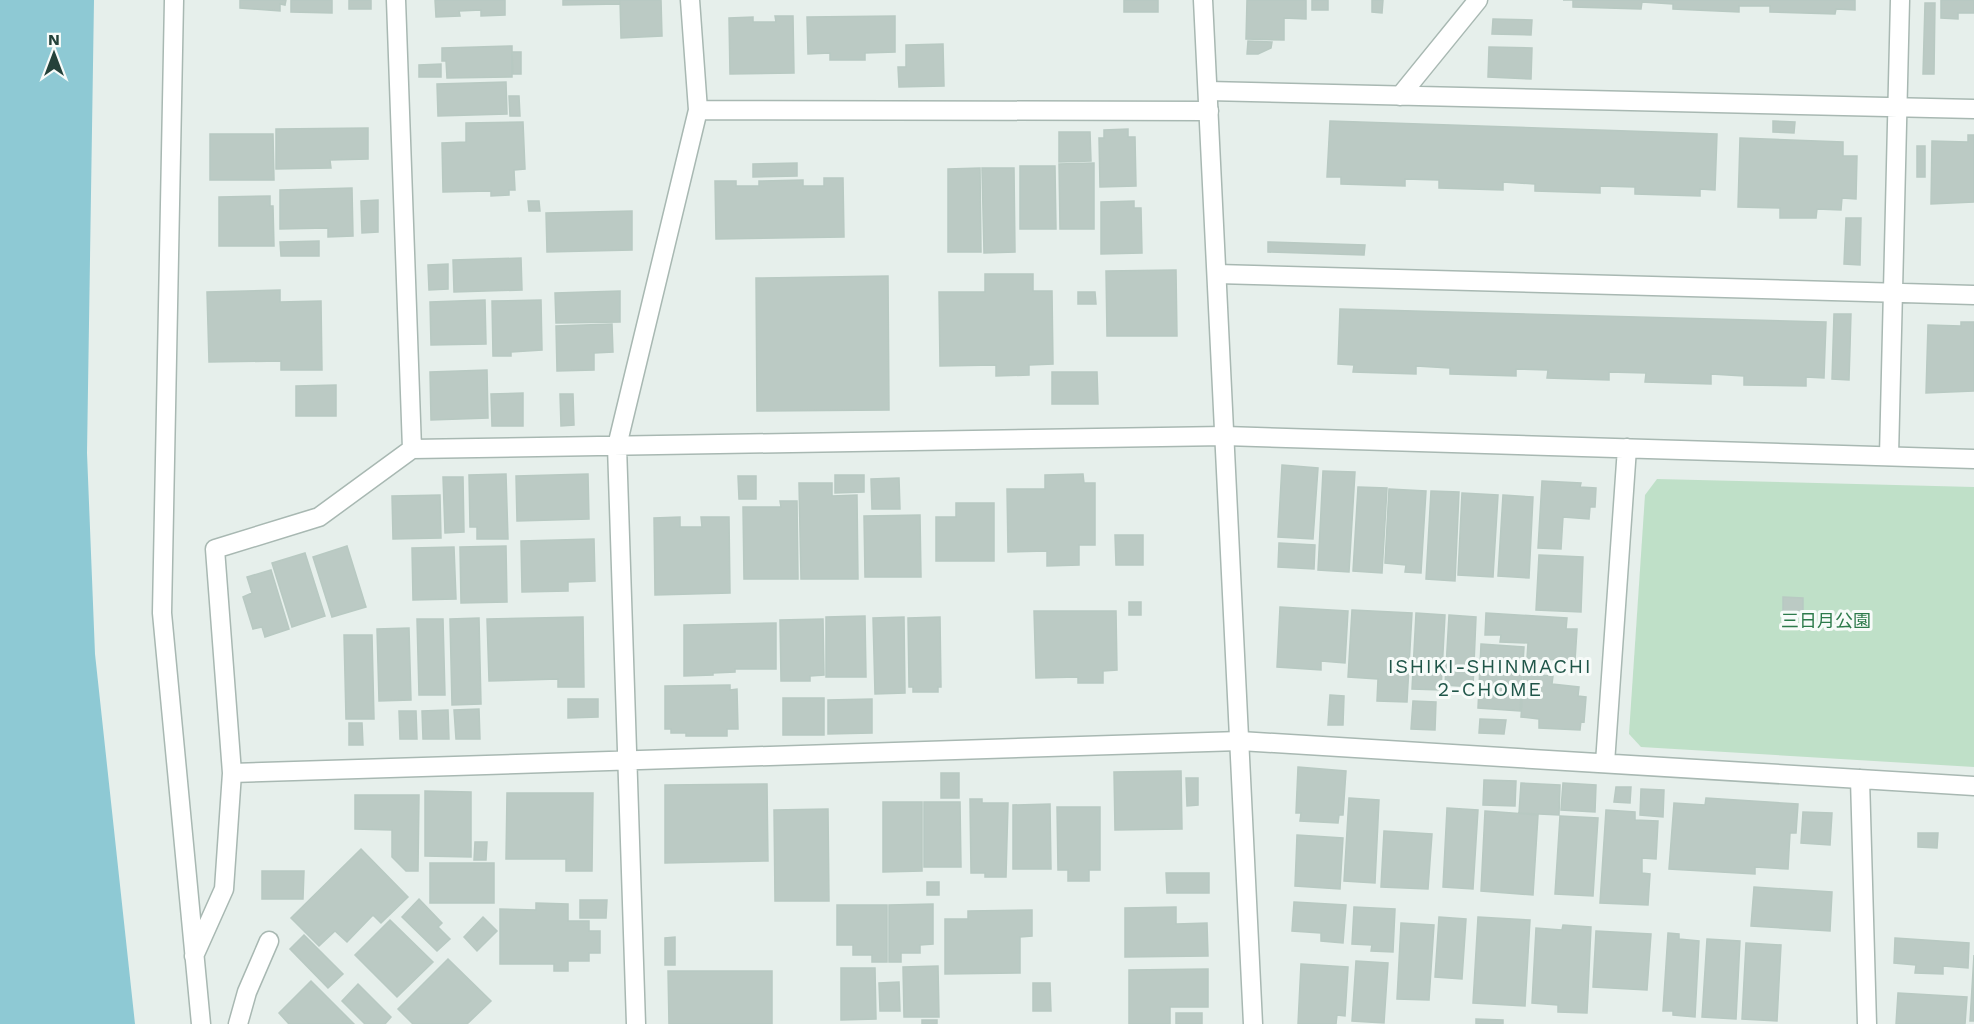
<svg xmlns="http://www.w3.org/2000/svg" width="1974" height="1024" viewBox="0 0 1974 1024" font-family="'Work Sans','Noto Sans JP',sans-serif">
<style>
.green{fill:#bfe0c8}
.water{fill:#8ec9d4}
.building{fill:#bbcac4;stroke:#b8c9c2;stroke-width:1.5}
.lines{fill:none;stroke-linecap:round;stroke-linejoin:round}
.service-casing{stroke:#a8b8b2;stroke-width:21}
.minor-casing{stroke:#a8b8b2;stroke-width:21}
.tertiary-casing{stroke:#a8b8b2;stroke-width:21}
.service{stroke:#fff;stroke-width:18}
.minor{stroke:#fff;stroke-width:18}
.tertiary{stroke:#fff;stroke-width:18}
.labels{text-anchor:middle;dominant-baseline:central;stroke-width:6;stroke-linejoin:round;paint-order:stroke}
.park-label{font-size:18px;fill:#2d7a4b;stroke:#f7fbf9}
.neighbourhood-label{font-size:20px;letter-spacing:1.5px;fill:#1f5548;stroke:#f7fbf9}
</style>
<rect width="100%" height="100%" fill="#e6efeb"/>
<path class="green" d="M1657,479L1974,487V767L1641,747L1629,734L1645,495Z"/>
<path class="water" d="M0,0H94L87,453L95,654L135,1024H0Z"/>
<path class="building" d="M240,0H286L285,5L280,4V11L240,8Z
M291,0H332V13L291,12Z
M349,0H371V9H349Z
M435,0H505V15L481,16V10L459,11L460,16L436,17Z
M563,0H620V4L563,5Z
M620,0H661L662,36L621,38Z
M1124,0H1158V12H1124Z
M1247,0H1306V19L1284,18V40L1246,39Z
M1312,0H1328V10H1312Z
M1372,0H1383L1382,13L1372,12Z
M1563,0H1855V10L1836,9L1835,14L1770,12V6H1739V12L1673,9V4L1642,2L1641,9L1573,7V0Z
M1941,0H1974V13H1958V19L1941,18Z
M1925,3H1935L1934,74H1923Z
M775,16H793L794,73L730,74L729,18L753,17V22H776Z
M895,16V52L865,53V60H830V53L808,54L807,17Z
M1493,19L1532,20L1531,35L1492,34Z
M1248,41L1272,42L1271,48L1258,54H1247Z
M943,44L944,86L899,87L898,67H906V45Z
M512,46V77L447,78L446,61H442V48Z
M1489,47L1532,48L1531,79L1488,77Z
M512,52H521V74H513Z
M441,64V77H419V65Z
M506,82L507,114L438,116L437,84Z
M509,96H519L520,116H510Z
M1330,121L1717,134L1715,190L1700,189V196L1635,194V187L1600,186V193L1535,191V184L1503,182V190L1439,188V180L1405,179V186L1341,184V177H1327Z
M1773,121L1795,122L1794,133L1773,132Z
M523,122L525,169L514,170L515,190H509V195L491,196V191L443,192L442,143L466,142V123Z
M368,128V159L330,160L331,168L276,169V129Z
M1128,129V137H1135L1136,186L1100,187L1099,138H1104V130Z
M1059,132H1090L1091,161L1059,162Z
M210,134H273L274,180H210Z
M1968,135H1974V202L1931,204L1932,141L1968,142Z
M1740,138L1843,142V156H1857L1856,199L1842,198L1841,210L1817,209L1816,218H1780V208L1738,207Z
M1917,146H1925V177H1917Z
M797,163V176L753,177V164Z
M1094,163V229H1060L1059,164Z
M1020,166H1055L1056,229H1020Z
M980,168L981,252H948V169Z
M982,168H1014L1015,252L984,253Z
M824,178H843L844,237L716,239L715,181H736V186H759V181L803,180V186H824Z
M352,188L353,236L328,237V228L280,229V190Z
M270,196V206H273L274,246H219V197Z
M378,200V232L362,233L361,201Z
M528,201H539L540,211H529Z
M1134,201V208H1141L1142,253L1101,254V202Z
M632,211V250L547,252L546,213Z
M1846,218H1861L1860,265L1844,264Z
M319,241V256H281L280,242Z
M1268,242L1365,245L1364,255L1268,252Z
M521,258L522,290L454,292L453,260Z
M448,264V289L429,290L428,265Z
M1176,270L1177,336H1107L1106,271Z
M985,274H1033V291H1052L1053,364L1029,365V375L996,376V365L940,366L939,292H985Z
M888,276L889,410L757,411L756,278Z
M280,290V302L321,301L322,370H281V361L209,362L207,292Z
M620,291V322L556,323L555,293Z
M1078,292H1095L1096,304H1078Z
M485,300L486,344L431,345L430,302Z
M541,300L542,350L511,352V356H493L492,301Z
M1340,309L1826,322L1824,378L1806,377V386L1744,385V376L1711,374V384L1645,382L1646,373L1609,372V380L1547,378L1548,370L1516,369V376L1450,374V368L1416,366V374L1353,372L1354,365L1338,364Z
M1834,314H1851L1849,380L1832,379Z
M1961,322H1974V391L1926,393L1928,325L1961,326Z
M612,324L613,352L594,353V370L557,371L556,326Z
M487,370L488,418L431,420L430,372Z
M1052,372H1097L1098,404H1052Z
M336,385V416H296V386Z
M523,393V426H492L491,394Z
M560,394H573L574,425L561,426Z
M1282,465L1318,468L1313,539L1278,537Z
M1323,471L1355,472L1349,572L1318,570Z
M506,474L508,539H477V527H470L469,475Z
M588,474L589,519L517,521L516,476Z
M1083,474L1084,483H1095V545H1079V565L1047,566V551L1008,552L1007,489H1045V475Z
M835,475H864V492L835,493Z
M738,476H756V499H739Z
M443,477H463L464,532L445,533Z
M899,478L900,509H872L871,479Z
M1542,481L1581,483L1580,487L1596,488L1595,507H1590L1589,519L1563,517L1561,549L1538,548Z
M799,483H832V496L857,495L858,579H801Z
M1358,487L1387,488L1382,573L1353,571Z
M1389,489L1426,491L1421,573L1405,572L1406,565L1385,563Z
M1431,491L1459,492L1455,581L1426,579Z
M1462,493L1498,495L1493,577L1458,575Z
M440,495L441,538L393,539L392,496Z
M1503,495L1533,497L1529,578L1498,576Z
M780,501H797L798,579H744L743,507H781Z
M956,503H994V561H936V517H956Z
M920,515L921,577H865L864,516Z
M680,517V527H702L701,517H729L730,593L655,595L654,518Z
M1115,535H1143V565H1116Z
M594,539L595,581L568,582V591L522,592L521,541Z
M1279,543L1315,545L1314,569L1278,567Z
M347,546L366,607L332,617L313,557Z
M506,546L507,602L461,603L460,547Z
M454,547L456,599L413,600L412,548Z
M305,553L325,616L292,627L272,563Z
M1539,555L1583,557L1581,612L1536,610Z
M271,570L289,629L265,637L262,627L253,629L243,597L252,593L247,577Z
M1783,597L1803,598V615H1783Z
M1129,602H1141V615H1129Z
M1280,607L1348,611L1345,663L1321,661V670L1277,667Z
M1352,610L1412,613L1407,702L1377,701L1378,679L1348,677Z
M1034,611H1116L1117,670L1103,671V683H1078V677L1036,678Z
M1416,613L1445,615L1441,690L1412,689Z
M1486,613L1567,618L1566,629H1577L1575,661L1527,658L1528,643L1500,642L1501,635H1485Z
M1449,615L1476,617L1473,687L1445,685Z
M865,616L866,677H826V617Z
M583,617L584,687H558V679L489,681L487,619Z
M904,617L905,693L875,694L873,618Z
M940,617L941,687H938V692H913V687H909L908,618Z
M479,618L481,704L452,705L450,619Z
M417,619H443L445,695H419Z
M823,619L824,675L810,676V681H781L780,620Z
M776,623V669H735V672L713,673V675L684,676V625Z
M409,628L411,700L379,701L377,629Z
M344,635H372L374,719H346Z
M1481,644L1524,647L1520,711L1478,708Z
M1524,674L1553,676L1552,684L1579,687L1578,696L1586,697L1584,722L1581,721L1580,730L1539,728V719L1521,717Z
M730,685V690L737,689L738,729H727V736H686V733H671V729H665V686Z
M1330,695L1344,696L1343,725H1328Z
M783,698H824V735H783Z
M568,699H598V717L568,718Z
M872,699V733L828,734V700Z
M1413,701L1436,702L1435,730L1411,729Z
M479,709L480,739H456L454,710Z
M448,710L449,739H423L422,711Z
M399,711H416L417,739H400Z
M1480,719L1506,720L1504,734L1479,733Z
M349,723H362L363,745H349Z
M1298,767L1346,771L1343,815H1339L1338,823L1300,821L1301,813H1296Z
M1181,771L1182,829L1115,830L1114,772Z
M941,773H959V798H941Z
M1186,778H1198V805L1187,806Z
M1484,780L1516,781L1515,806L1483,805Z
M1521,783L1560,785L1559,815L1519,813Z
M1563,783L1596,785L1595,812L1561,810Z
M767,784L768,861L665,863V785Z
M1616,787H1631L1630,803L1614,802Z
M1641,789L1664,790L1663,817L1640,815Z
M425,791L471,792V857L425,856Z
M507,793H593L592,871H566V859H506Z
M355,795H419L418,871H406L392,857V830L355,829Z
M1349,798L1379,800L1375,883L1344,881Z
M1706,798L1798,804L1796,833H1790L1788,869L1755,867V874L1669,869L1674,803L1705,805Z
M970,799H982V803H1008L1006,877H985V873H971Z
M883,802H922V871L883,872Z
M924,802H960L961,867H924Z
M1050,804L1051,869H1013V805Z
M1057,807H1100V870H1089V881H1068V870H1058Z
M1447,808L1478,810L1473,889L1443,887Z
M828,809L829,901H775L774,810Z
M1606,810L1635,812V820L1658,821L1656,859L1642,858V873L1650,874L1648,905L1600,903Z
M1485,811L1538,815L1533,895L1481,891Z
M1803,812L1832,813L1830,845L1801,843Z
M1560,816L1598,818L1593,896L1555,894Z
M1384,831L1432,834L1428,889L1381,887Z
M1918,833H1938L1937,848L1918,847Z
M1297,835L1343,838L1340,889L1295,886Z
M475,842H487L486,860H474Z
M361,849L408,897L381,923L373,915L347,942L335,931L319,946L291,918Z
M430,863H494V903H430Z
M262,871H304L303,899H262Z
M1166,873H1209V893H1167Z
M927,882H939V895H927Z
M1754,887L1832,892L1830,931L1751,926Z
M419,899L442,923L438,927L450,939L437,951L402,917Z
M580,900H607L606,918H580Z
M1294,902L1346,905L1343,943L1321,941V933L1292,931Z
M536,903L568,904V921H589V931H600V953H589V961H568V971H554V964H500V909L536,910Z
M933,904V944L920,945V953H901V962H889V905Z
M837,905H887V962H872V955H853V945H837Z
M1176,907V924L1207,923L1208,956L1125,957V908Z
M1354,907L1395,909L1393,952L1371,951L1372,945L1352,944Z
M1032,910V936L1020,937V973L945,974V919H968V911Z
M483,917L497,931L477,951L464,937Z
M1439,917L1466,919L1462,979L1435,977Z
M1478,917L1530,920L1525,1006L1473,1003Z
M390,920L433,962L397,997L355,955Z
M1401,923L1434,925L1429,1000L1397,999Z
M1563,925L1591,927L1587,1013L1558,1012V1005L1532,1003L1536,928L1562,930Z
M1596,931L1651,934L1647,990L1593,987Z
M1668,933L1679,934V939L1699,941L1695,1017L1673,1015V1011H1663Z
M304,935L343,974L328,988L290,949Z
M675,937V965H665V938Z
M1895,938L1969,943L1968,968L1943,966V974L1915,973L1916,965L1894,963Z
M1707,939L1740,941L1736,1019L1702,1017Z
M1746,943L1781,945L1777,1021L1742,1019Z
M1974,955V1021H1970Z
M448,959L491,1001L467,1024H413L398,1009Z
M1356,961L1388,963L1384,1023L1352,1021Z
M1301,964L1348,967L1345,1016L1337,1015L1336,1024H1298Z
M938,966L939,1017H904L903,967Z
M841,968H875L876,1019L841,1020Z
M1208,969V1007H1170V1024H1129V970Z
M668,971H772V1024H669Z
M311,981L354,1024H289L279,1013Z
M899,982L900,1011H880L879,983Z
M1033,983H1050L1051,1011H1033Z
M358,984L391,1017L385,1024H365L342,1001Z
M1898,993L1967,997L1965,1024H1896Z
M1176,1013H1202V1024H1176Z
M1476,1019L1503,1020V1024H1476Z
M922,1020H937V1024H922Z"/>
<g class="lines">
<g class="service-casing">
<path id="service" d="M1208,91L1974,109
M1400,96L1478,0
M1217,274L1974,295
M1889,456L1900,0
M238,1024L247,992L269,941"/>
</g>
<g class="minor-casing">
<path id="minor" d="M174,0L162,613L201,1024
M396,0L412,449L1225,436L1974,459
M698,110L1209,111
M412,449L319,517L215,549L232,773L1240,741L1974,786
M1605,763L1627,448
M1860,779L1867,1024
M194,956L224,889L232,773
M636,1024L617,446L698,110L690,0"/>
</g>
<g class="tertiary-casing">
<path id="tertiary" d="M1203,0L1253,1024"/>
</g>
<use href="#service" class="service"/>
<use href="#minor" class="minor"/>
<use href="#tertiary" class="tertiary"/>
</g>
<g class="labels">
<g class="park-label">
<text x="1826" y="620">三日月公園</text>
</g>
<g class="neighbourhood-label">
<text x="1490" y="666">ISHIKI-SHINMACHI<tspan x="1490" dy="23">2-CHOME</tspan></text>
</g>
</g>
<g transform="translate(54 54)" stroke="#f7fbf9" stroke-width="4.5" paint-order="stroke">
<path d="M0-4.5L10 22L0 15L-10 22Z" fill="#24423a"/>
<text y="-9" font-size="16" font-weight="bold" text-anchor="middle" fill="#24423a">N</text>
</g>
</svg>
